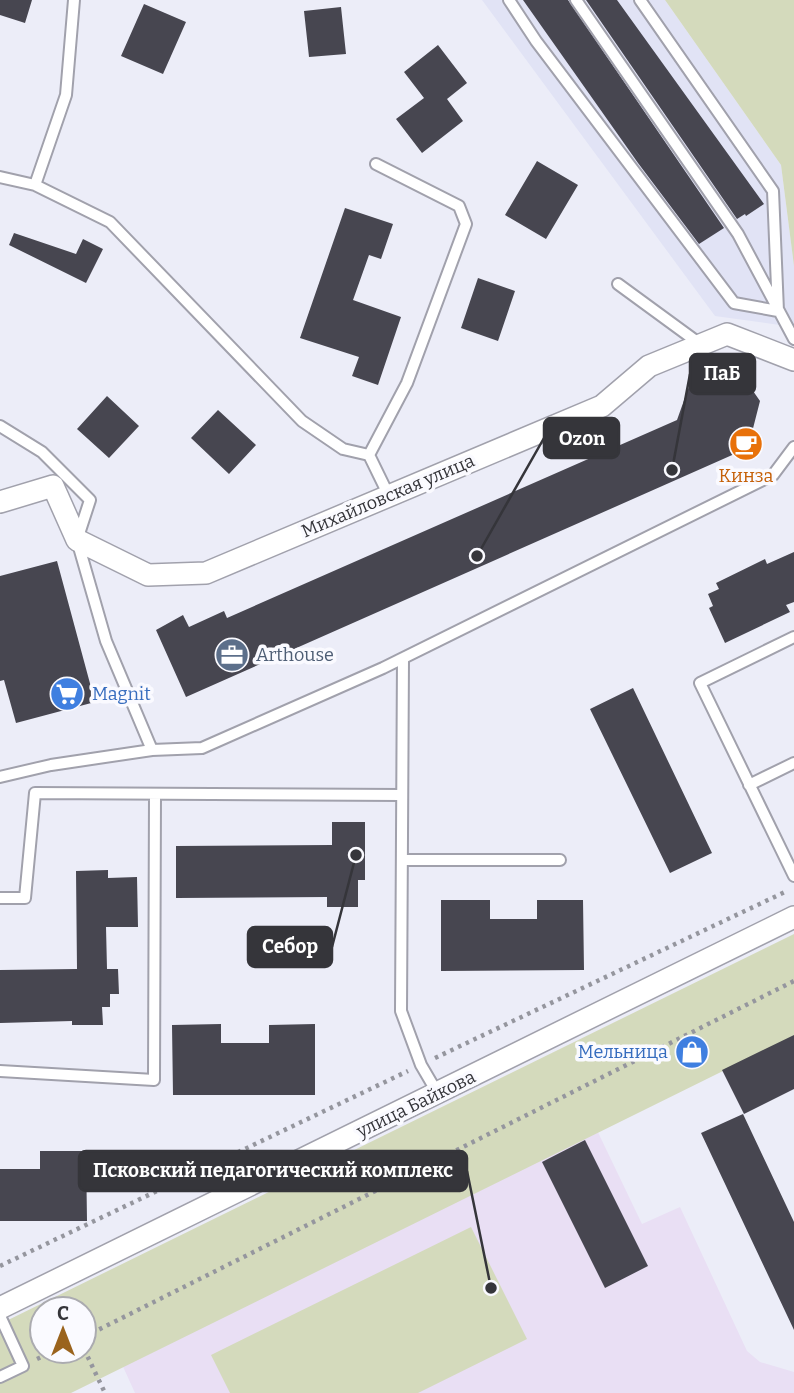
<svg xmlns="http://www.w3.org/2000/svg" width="794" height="1393" viewBox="0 0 794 1393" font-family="Bitter,serif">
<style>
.built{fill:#e1e3f5}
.education{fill:#e9dff4}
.green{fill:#d4dabc;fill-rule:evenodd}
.building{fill:#474650}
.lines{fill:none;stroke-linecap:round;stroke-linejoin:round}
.service-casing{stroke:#a1a1ac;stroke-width:14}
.minor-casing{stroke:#a1a1ac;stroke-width:24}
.path{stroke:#95969e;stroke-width:4.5;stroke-dasharray:3.5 5;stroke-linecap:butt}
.service{stroke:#fff;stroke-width:10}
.minor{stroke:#fff;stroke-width:21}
.labels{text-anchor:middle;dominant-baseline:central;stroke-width:7;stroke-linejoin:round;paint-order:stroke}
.food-label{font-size:18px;fill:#c56008;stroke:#fafaff}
.street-label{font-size:18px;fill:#35353a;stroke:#fafaff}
.service-label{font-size:18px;fill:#4e5e75;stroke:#fafaff;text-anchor:start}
.shop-label{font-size:18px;fill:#366cbe;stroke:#fafaff;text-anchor:start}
.leader{fill:none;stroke:#35353a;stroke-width:2.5}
.callout-dot{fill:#35353a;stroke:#fafaff;stroke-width:2.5}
.callout{fill:#35353a;stroke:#35353a;stroke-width:2.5}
.callout-label{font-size:19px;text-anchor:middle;font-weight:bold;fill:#fff}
</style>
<rect width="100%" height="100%" fill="#ecedf8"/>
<path class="built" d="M482,0H665L781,165L794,266V327L715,316Z"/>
<path class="education" d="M594,1124L642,1224L680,1207L747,1351L760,1362L794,1372V1393H135L120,1360Z"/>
<path class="green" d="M665,0H794V266L781,165Z
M794,934V1036L71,1393H0V1324ZM42,1309H84V1351H42Z
M471,1227L527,1339L418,1393H230L211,1355Z"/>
<path class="building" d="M0,0H32L25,23L0,15Z
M523,0H568L724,228L699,244L638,163Z
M586,0H617L764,204L746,216L745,214L737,219Z
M144,4L186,22L163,74L121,56Z
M341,7L346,54L309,57L304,11Z
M438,45L467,83L447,99L463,121L422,153L396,119L424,98L404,72Z
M537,161L578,185L546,239L505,215Z
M345,208L393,224L381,259L369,255L353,300L401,317L378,385L352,376L359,357L300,338Z
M14,233L76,254L83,239L103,249L86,283L9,245Z
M478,278L515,291L498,341L461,328Z
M730,358L760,401L748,448L186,697L156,630L183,615L189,627L224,611L227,618L677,420L693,375Z
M107,396L139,426L109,458L77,429Z
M218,410L256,445L229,474L191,438Z
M794,552V602L786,605L790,612L725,643L709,608L713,606L708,594L719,589L716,583L765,559L767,564Z
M57,561L95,702L16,723L4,680L0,681V576Z
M633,688L712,853L670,873L590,709Z
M332,822H365V880H358V907H327V897L176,898V846L332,845Z
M108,870V878L137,877L138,927H106L107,969H118L119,994H110V1007H102L103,1025H72V1021L0,1023V970L77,969L76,871Z
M441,900H490V919H537V900H583L584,970L441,971Z
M221,1024V1043H269V1025L315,1024V1095H173L172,1025Z
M794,1035V1089L744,1114L722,1070Z
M743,1114L794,1222V1330L701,1133Z
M585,1140L648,1266L605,1288L542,1162Z
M40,1151H86L87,1221H0V1169H40Z"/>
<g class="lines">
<g class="service-casing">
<path id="service" d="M509,0L536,41L734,303L778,311L773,191L640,0
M576,0L738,234L794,339
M0,177L35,185L110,222L302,421L343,449L369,455L389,496
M35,185L66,95L74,0
M618,284L700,344
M0,426L42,452L90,500L77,540L106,641L152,750
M369,455L407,383L466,224L459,206L376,164
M794,637L700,683L794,876
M403,659L401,1011L421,1065L438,1094
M0,777L51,765L152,750L202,748L383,668L773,475L794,447
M749,785L794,763
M403,860H560
M0,898H25L35,793L402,795
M0,1071L154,1080L155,795
M0,1316L23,1366L0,1377"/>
</g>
<g class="minor-casing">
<path id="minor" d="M0,502L53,486L77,540L148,575L206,573L602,406L649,366L727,334L794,360
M0,1308L794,917"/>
</g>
<path class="path" d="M435,1058L787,891
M0,1266L408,1071
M84,1337L794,981
M84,1349L105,1393
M37,1359L54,1351"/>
<use href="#service" class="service"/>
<use href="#minor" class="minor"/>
</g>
<defs>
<g id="cafe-disc" transform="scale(1.75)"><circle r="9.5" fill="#e8710a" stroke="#fafaff"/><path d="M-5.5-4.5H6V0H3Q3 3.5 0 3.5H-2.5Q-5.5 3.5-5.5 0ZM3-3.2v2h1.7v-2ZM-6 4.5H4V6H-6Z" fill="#fff"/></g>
<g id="office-disc" transform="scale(1.75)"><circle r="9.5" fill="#5c6f8a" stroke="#fafaff"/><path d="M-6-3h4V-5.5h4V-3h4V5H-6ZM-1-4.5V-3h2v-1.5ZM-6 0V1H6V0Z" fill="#fff"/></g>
<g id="supermarket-disc" transform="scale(1.75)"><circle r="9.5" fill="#3f7fe0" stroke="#fafaff"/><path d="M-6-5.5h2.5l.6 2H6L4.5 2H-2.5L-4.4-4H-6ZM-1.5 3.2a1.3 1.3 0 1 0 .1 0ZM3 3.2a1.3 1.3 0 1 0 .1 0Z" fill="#fff"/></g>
<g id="shop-disc" transform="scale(1.75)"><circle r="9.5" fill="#3f7fe0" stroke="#fafaff"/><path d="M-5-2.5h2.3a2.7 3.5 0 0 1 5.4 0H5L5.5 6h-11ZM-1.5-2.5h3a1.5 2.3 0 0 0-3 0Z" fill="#fff"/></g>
</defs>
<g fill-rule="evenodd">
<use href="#cafe-disc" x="746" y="444"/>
<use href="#office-disc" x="232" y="655"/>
<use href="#supermarket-disc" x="67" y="694"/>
<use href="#shop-disc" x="692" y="1052"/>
</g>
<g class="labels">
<g class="food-label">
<text x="746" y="476">Кинза</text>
</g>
<g class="street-label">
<text transform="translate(388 496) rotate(-23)">Михайловская улица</text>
<text transform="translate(416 1104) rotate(-26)">улица Байкова</text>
</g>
<g class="service-label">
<text x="256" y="655">Arthouse</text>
</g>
<g class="shop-label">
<text x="92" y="694">Magnit</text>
<text x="668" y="1052" text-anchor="end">Мельница</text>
</g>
</g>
<path class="leader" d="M672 470L690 374M477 556L544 438M356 855L332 947M491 1288L467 1171"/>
<g class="callout-dot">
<circle cx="672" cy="470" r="7"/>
<circle cx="477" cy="556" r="7"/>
<circle cx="356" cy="855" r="7"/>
<circle cx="491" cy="1288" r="7"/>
</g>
<g class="callout">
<rect x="690" y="354" width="65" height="40" rx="7"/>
<rect x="544" y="418" width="75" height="40" rx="7"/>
<rect x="248" y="927" width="84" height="40" rx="7"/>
<rect x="79" y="1151" width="388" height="40" rx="7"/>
</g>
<g class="callout-label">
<text x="722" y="380">ПаБ</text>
<text x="582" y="445">Ozon</text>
<text x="290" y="953">Себор</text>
<text x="273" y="1177">Псковский педагогический комплекс</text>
</g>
<g transform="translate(63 1330)"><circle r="33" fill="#fafaff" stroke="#ababb0" stroke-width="2"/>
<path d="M0-5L12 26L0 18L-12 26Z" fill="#9a631d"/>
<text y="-10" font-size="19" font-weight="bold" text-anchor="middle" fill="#35353a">С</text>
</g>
</svg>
